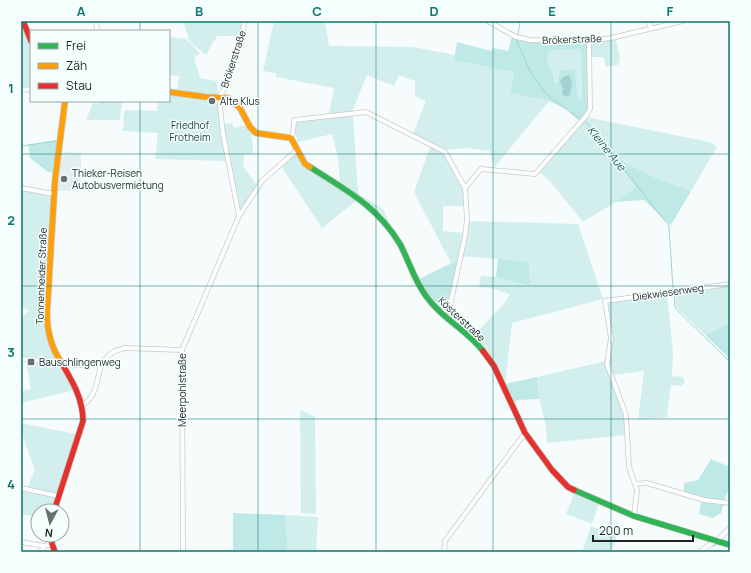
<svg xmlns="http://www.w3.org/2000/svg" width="751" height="573" viewBox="0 0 751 573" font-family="Manrope,sans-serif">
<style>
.built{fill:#e2efef}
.green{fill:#d2efed}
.forest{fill:#bfe9e6;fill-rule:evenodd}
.water{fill:#a1d4d0}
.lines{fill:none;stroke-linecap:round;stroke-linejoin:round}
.stream{stroke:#a1d4d0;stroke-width:1}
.street-casing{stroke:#c7cbcb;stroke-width:5.5}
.fast-casing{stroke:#c7cbcb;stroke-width:7}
.slow-casing{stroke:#c7cbcb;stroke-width:7}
.jam-casing{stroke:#c7cbcb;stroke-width:7}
.street{stroke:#fefefe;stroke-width:4}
.fast{stroke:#30b455;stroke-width:5.5}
.slow{stroke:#ff9f0a;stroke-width:5.5}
.jam{stroke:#e5322d;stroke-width:5.5}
.grid{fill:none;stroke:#0f766e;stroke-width:1;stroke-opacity:0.55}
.poi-dot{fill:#6a6f6f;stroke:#f3fefd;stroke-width:1.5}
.labels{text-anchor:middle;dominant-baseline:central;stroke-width:3;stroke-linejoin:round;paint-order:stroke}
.street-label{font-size:10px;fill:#1f2323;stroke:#f3fefd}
.poi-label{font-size:10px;fill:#1f2323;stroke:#f3fefd;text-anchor:start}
.park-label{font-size:10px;fill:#153937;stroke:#f3fefd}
.water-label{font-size:11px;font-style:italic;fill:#1d5a57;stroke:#f3fefd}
.neatline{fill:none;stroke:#0f766e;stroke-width:1.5}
.grid-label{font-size:13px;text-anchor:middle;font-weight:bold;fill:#0f766e}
</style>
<rect width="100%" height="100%" fill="#f6fbfb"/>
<path class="built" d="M59,152L81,153V191H56Z"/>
<path class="green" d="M21,21L31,46V88H21Z
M183,21H242L241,36H217L206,55L190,42Z
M274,21H325L329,45L333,46L413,47L455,55L454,60L514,72L510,93L549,101L494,168L490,151L467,148L444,150L413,134L426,101L415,96V81L399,75L394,86L367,75L352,112L329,115L334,88L276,77V73L263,71Z
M169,37L186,39L200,53L194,58L200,78L216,81L219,95L177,92L179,76L169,75Z
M616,40L620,59L618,65L606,67L604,57H591L590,45L592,42Z
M581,48L582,100H578L575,70L559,73L556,83H555L552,71L548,66L547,55L551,50Z
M169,94L209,100V103L218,104L220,131L226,161L155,159L158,133L123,131L124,111L125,110L157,111L158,101H169Z
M98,101H122L120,120H86L93,103L98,104Z
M353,115L358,192L360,195L383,209L391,226L381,213L340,185L338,158L332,134L298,142L295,132V125L299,120Z
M586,117L709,142L717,147L691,191L658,179L626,163L611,149L608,151L636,187L616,202L582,222L580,218L548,179L541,174L540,171Z
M232,123L234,128L246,125L252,132L253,154L244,155L243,166L257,185L242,209H239L223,125Z
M430,147L444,153L463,188L465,206H443V231L465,233L458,260L451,263L414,192Z
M297,155L303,165L357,200L322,228L281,166L293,156Z
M21,190L51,196L45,299L55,355L54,359L51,360L21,358V318L29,311L23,307L21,309Z
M468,221L578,224L603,299L512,323L505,384L496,366L472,337L504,304L510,294L491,288L479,287L481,276L496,277L530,286L529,263L498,259L461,256Z
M730,284V323L705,335L676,307L675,292Z
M667,293L673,352L672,376L682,377L685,381L682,386L671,385L667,417L638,420L644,371L613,375L609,363L612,338L607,306L609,301Z
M606,361L624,415L625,435L547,443L546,426L539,399L537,377Z
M26,362L57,364L60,366L74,390L21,403V391L31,389Z
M300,410L315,417L316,514L301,513Z
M21,423L76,434L57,494L27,488L35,470L21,432Z
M21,490L56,497L52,511H38V517L21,514Z
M574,494L598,504V506L592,524L566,514Z
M285,515L318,517L316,552H288Z
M591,526L617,536L611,552H582Z"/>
<path class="forest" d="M512,37L532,43L583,42L587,46L589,109L579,121L566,109L549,101L510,93L514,72L454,60L457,42L491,51L494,48L508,51ZM581,49L582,100H578L575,70H561L559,73L557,83H555L552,71L548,65L547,55L551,50Z
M57,140L54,173L48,172L30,158L28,145Z
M611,149L626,163L658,179L691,191L671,225L669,224L644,200L616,202L636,187L608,151Z
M498,259L529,262L530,286L496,277Z
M458,260L449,305L441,312L417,280Z
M730,323V359L705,335Z
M537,377L539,399L517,400L513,405L505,384Z
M711,459L730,467V489L726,495L721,513L713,518L699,514L701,501L684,496V483L698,480Z
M233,513L285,515L288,552H233Z"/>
<path class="water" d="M569,75L572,81L570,95L567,97L562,94L563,88L560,81L563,77Z"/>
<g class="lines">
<path class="stream" d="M518,36L520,21
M518,39L517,42L531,73L546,93L552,99L581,119
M583,121L588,124L669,226L673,289
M21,146L56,141
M674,294L675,308L730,362
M713,546L718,544"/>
<g class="street-casing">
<path id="street" d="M96,21L97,31
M488,21L516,37L530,40L589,41L611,38L683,21
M648,21L651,28
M21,90L31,89
M291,138L293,133L294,120L366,112L445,152L465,188L467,220L465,236L450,306L441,313
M21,188L54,194
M465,188L481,169L535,174L586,116L590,109L589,41
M239,216L223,134L219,97L224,89L231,65L241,39L243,32L244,21
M21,359L55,362L59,360
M63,366L101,364L109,355L115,351L125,348L182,350
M83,405C96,397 98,378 101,364
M635,484L647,483L704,500L730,503
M21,488L58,496
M634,516L637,490L629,467L626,415L607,364L611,338L605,301L730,284
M21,542L44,546
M41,552L44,546L52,544
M183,552L182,350L239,216L262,181L298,149
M444,552L445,541L525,433
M699,552L721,537L730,528"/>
</g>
<g class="fast-casing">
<path id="fast" d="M310,167C347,191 376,205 400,244C409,261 414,280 426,296C441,318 467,330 483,351
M574,490L634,516L730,545"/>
</g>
<g class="slow-casing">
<path id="slow" d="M169,92L206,97L228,98L240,108L250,127L256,133L291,138L305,164L310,167
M61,362C51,347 47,331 47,313L55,180L65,101"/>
</g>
<g class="jam-casing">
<path id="jam" d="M23,21L31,41
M483,351L494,366L525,433L552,470L568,487L574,490
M54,511L83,421C83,398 72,381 61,362
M51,535L52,544L55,552"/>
</g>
<use href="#street" class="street"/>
<use href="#fast" class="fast"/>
<use href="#slow" class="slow"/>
<use href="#jam" class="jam"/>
</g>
<path class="grid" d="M140,21V31M258,21V552M376,21V552M493,21V552M611,21V552M140,101V552M21,154H730M21,286H730M21,419H730"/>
<g class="poi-dot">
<circle cx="212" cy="101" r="4"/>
<circle cx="64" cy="179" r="4"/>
<rect x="27" y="358" width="8" height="8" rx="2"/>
</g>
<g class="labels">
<g class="street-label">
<text transform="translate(572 39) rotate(-2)">Brökerstraße</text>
<text transform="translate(233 59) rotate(-72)">Brökerstraße</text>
<text transform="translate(41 276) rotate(-88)">Tonnenheider Straße</text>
<text transform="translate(668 292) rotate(-8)">Diekwiesenweg</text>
<text transform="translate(462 319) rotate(43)">Kösterstraße</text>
<text transform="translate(182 390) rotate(-90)">Meerpohlstraße</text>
</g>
<g class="poi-label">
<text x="220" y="101">Alte Klus</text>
<text x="72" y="173">Thieker-Reisen<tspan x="72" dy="12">Autobusvermietung</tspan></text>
<text x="39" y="362">Bauschlingenweg</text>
</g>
<g class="park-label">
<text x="190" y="125">Friedhof<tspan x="190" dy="12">Frotheim</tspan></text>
</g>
<g class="water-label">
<text transform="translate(607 148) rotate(51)">Kleine Aue</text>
</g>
</g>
<rect width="751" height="573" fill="none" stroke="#f3fefd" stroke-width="44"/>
<rect x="30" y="30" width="140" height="72" fill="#f3fefd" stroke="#9ea6a6"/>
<rect x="38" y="43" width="20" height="6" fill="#30b455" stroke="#9ea6a6"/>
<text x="66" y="50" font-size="12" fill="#1f2323">Frei</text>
<rect x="38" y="63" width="20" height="6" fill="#ff9f0a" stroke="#9ea6a6"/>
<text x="66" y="70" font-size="12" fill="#1f2323">Zäh</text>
<rect x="38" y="83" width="20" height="6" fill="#e5322d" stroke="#9ea6a6"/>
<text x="66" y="90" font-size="12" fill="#1f2323">Stau</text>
<g transform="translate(50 523) rotate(187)"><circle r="19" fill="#f3fefd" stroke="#9ea6a6"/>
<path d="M0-3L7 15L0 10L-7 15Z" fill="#6a6f6f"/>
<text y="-6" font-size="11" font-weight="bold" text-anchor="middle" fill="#1f2323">N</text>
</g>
<path d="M593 535v6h100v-6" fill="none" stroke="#1f2323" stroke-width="2"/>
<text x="599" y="535" font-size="12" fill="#1f2323" stroke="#f3fefd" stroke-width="3" paint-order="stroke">200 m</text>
<rect x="22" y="22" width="707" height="529" class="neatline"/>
<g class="grid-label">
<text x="81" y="16">A</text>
<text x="199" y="16">B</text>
<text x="317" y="16">C</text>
<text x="434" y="16">D</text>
<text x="552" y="16">E</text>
<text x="670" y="16">F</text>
<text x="11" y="93">1</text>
<text x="11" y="225">2</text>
<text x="11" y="357">3</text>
<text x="11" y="489">4</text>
</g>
</svg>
